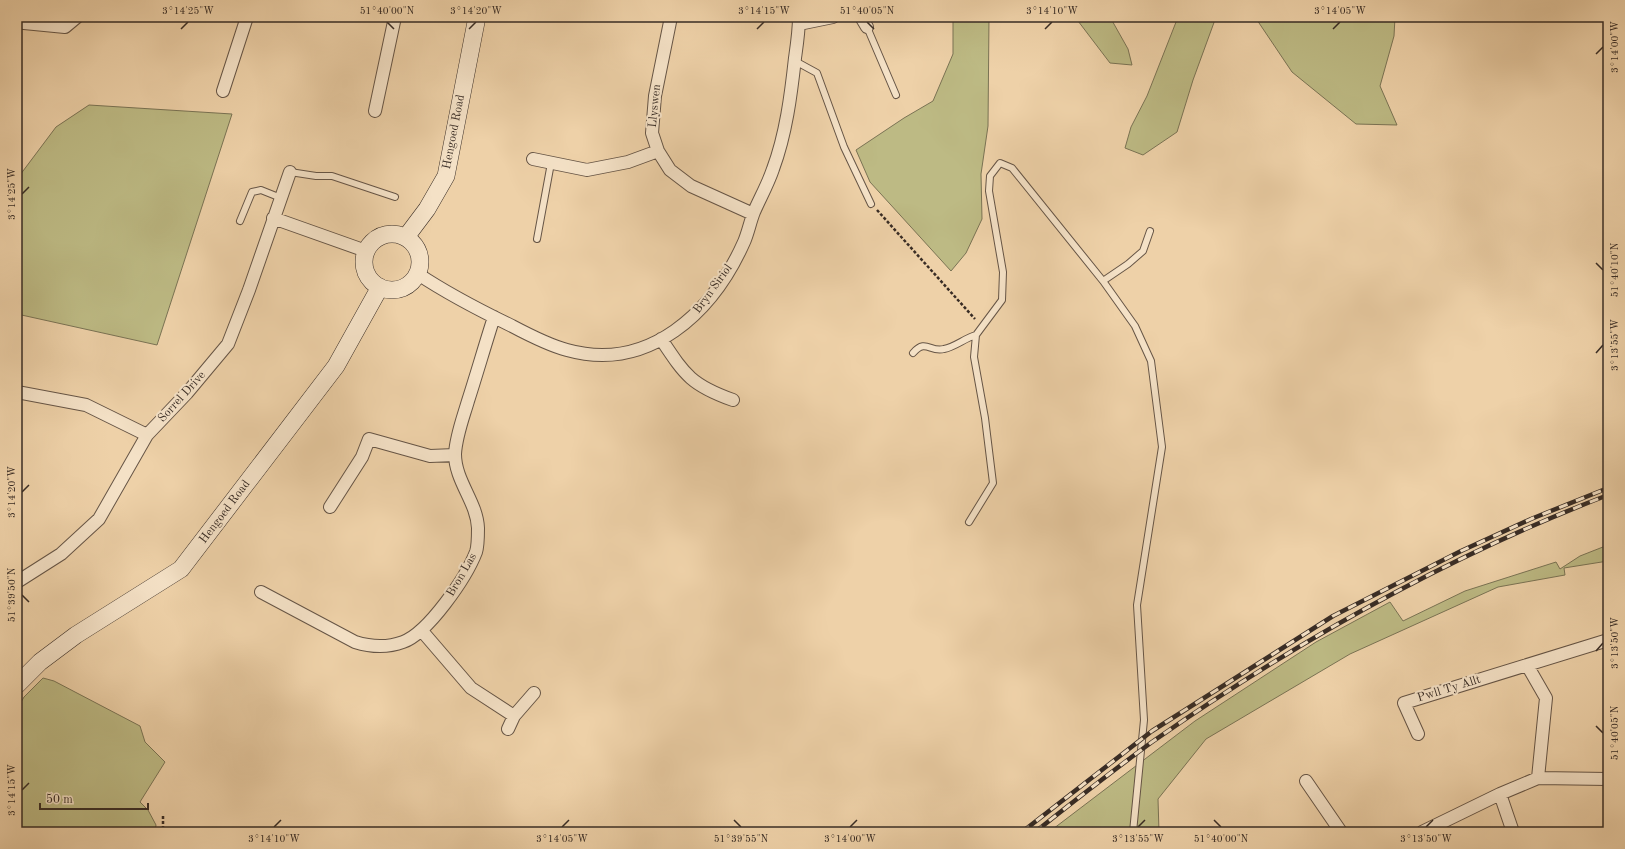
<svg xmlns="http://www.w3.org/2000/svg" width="1625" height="849" viewBox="0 0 1625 849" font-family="'Old Standard TT',serif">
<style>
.green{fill:#bdba84;stroke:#7a7354}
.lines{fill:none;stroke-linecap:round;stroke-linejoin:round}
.lane-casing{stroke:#665546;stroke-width:8}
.street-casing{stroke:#665546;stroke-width:14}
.secondary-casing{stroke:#382c25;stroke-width:18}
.path{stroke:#382c25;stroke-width:2.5;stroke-dasharray:3 2;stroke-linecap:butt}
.lane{stroke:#f4e1c6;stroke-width:6}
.street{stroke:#f4e1c6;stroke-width:12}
.secondary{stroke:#f4e1c6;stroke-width:17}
.rail-casing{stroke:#382c25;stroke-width:4.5}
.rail{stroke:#f4e1c6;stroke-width:3;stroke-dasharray:9;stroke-linecap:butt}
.ticks{fill:none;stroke:#382c25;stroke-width:1.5}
.labels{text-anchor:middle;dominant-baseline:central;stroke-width:4;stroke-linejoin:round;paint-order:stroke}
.street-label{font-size:12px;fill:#382c25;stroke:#f4e1c6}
.neatline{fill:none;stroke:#382c25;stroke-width:1.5}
.ticks-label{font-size:10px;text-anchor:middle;fill:#382c25}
</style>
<rect width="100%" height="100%" fill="#eed1a8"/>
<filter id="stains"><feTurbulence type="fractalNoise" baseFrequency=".005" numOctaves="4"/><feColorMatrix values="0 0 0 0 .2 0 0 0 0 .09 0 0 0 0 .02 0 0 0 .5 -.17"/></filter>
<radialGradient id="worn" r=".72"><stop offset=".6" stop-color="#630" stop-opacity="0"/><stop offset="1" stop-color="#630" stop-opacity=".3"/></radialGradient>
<path class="green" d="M953,17H989L988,126L981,174L982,219L966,253L951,271L870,182L856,150L904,118L933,101L953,54Z
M1075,17H1110L1128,49L1132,65L1110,63Z
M1178,17H1216L1193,80L1177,132L1143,155L1125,148L1131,127L1147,96Z
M1255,17H1395L1394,36L1380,86L1397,125L1356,124L1292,72Z
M89,105L232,114L157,345L17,314V179L56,127Z
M1608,545V561L1564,568L1565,575L1498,587L1350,654L1206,739L1158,799L1159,832H1049L1195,721L1316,642L1390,602L1403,621L1465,591L1556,562L1560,569L1580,556Z
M43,678L54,681L140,726L145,742L165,762L140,802L148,810L156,825L155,832H17V709L24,697Z"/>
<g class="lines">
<g class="lane-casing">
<path id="lane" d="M867,27L896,95
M795,61L817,73L844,147L871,204
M290,172L316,176H332L395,197
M240,221L252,192L261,190L281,198
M537,239L551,163
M1103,281L1128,264L1143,251L1150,231
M913,353C926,338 930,353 944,349C955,347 965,338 976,335
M969,522L993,483L985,418L974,357L976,335L1002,300L1003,272L989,191L990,176L1000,163L1012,168L1103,281L1135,326L1151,361L1162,447L1137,605L1144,720L1133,832"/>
</g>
<g class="street-casing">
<path id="street" d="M671,17L655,96L652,133L658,151L670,170L691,186L753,214
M861,17L867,27
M17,21L24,23L65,27L77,17
M799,24L833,17
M223,91L247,17
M375,111L395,17
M533,159L587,170L628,162L658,151
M273,218L366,251
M418,274C448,294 479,310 512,326C529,335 548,345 567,350C649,373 713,312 744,242C748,233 750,222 754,212C760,198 768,184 773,169C786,134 791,95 795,58C797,44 799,31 799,17
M661,339C685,375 691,385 733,400
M17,392L86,405L147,435
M330,507L362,457L369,439L430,456L455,455
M17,582L61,554L99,519L147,435L187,393L228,344L249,290L290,172
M261,592L355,642C371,647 387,648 403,642C428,633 466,578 476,552C478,546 478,535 478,528C477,502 455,481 455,454C456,436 463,418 468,401C477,373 485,345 494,317
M422,631L471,688L514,716
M1527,665L1546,698L1538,778
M508,729L514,716L534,693
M1418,734L1404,703L1608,640
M1306,781L1341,832
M1422,832L1500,794
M1513,832L1500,794L1538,778L1608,779"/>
</g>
<g class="secondary-casing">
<path id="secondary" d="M364 262a28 28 0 1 1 56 0a28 28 0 1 1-56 0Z
M406,237L427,209L446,176L477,17
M17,685L40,662L76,635L181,569L336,366L380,287"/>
</g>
<path class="path" d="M877,210L975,319
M163,816V832"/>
<use href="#lane" class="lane"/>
<use href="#street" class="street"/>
<use href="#secondary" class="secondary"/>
<g class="rail-casing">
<path id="rail" d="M1022,832L1152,731L1333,616L1461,551L1531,519L1608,488
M1035,832C1073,802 1112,771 1152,742C1294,643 1446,557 1608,495"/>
</g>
<use href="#rail" class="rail"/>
</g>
<path class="ticks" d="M387,22L394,29M867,22L874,29M181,29L188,22M469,29L476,22M757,29L764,22M1045,29L1052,22M1333,29L1340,22M1596,54L1603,47M22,194L29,187M1596,263L1603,270M1596,353L1603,345M22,492L29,485M22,595L29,602M1596,651L1603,643M1596,726L1603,733M22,790L29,783M734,820L741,827M1214,820L1221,827M274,827L281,820M562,827L569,820M850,827L857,820M1138,827L1145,820M1426,827L1433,820"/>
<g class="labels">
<g class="street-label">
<text transform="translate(655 106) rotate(-84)">Llyswen</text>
<text transform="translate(454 132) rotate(-79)">Hengoed Road</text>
<text transform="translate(713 289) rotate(-54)">Bryn Siriol</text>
<text transform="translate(182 397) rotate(-48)">Sorrel Drive</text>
<text transform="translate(225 512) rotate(-53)">Hengoed Road</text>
<text transform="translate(462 575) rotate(-60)">Bron Las</text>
<text transform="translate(1449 689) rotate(-17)">Pwll Ty Allt</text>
</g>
</g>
<rect width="1625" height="849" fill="none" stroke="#eed1a8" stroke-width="44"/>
<path d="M40 803v6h108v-6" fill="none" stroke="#382c25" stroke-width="2"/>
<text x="46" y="803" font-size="12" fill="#382c25" stroke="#f4e1c6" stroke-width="3" paint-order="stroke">50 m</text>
<rect x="22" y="22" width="1581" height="805" class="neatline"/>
<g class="ticks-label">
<text x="188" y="14">3°14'25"W</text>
<text x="387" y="14">51°40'00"N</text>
<text x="476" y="14">3°14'20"W</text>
<text x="764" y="14">3°14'15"W</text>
<text x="867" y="14">51°40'05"N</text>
<text x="1052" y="14">3°14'10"W</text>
<text x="1340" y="14">3°14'05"W</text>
<text transform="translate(1614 47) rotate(-90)" y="4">3°14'00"W</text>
<text transform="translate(11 194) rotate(-90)" y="4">3°14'25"W</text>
<text transform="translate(1614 270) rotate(-90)" y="4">51°40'10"N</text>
<text transform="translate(1614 345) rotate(-90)" y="4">3°13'55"W</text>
<text transform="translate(11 492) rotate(-90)" y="4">3°14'20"W</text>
<text transform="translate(11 595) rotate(-90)" y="4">51°39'50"N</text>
<text transform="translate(1614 643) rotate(-90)" y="4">3°13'50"W</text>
<text transform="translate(1614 733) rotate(-90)" y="4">51°40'05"N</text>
<text transform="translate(11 790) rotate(-90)" y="4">3°14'15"W</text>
<text x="274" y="842">3°14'10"W</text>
<text x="562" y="842">3°14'05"W</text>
<text x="741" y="842">51°39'55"N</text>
<text x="850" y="842">3°14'00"W</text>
<text x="1138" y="842">3°13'55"W</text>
<text x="1221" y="842">51°40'00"N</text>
<text x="1426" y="842">3°13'50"W</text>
</g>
<rect width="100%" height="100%" filter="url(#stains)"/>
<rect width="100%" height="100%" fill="url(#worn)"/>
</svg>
